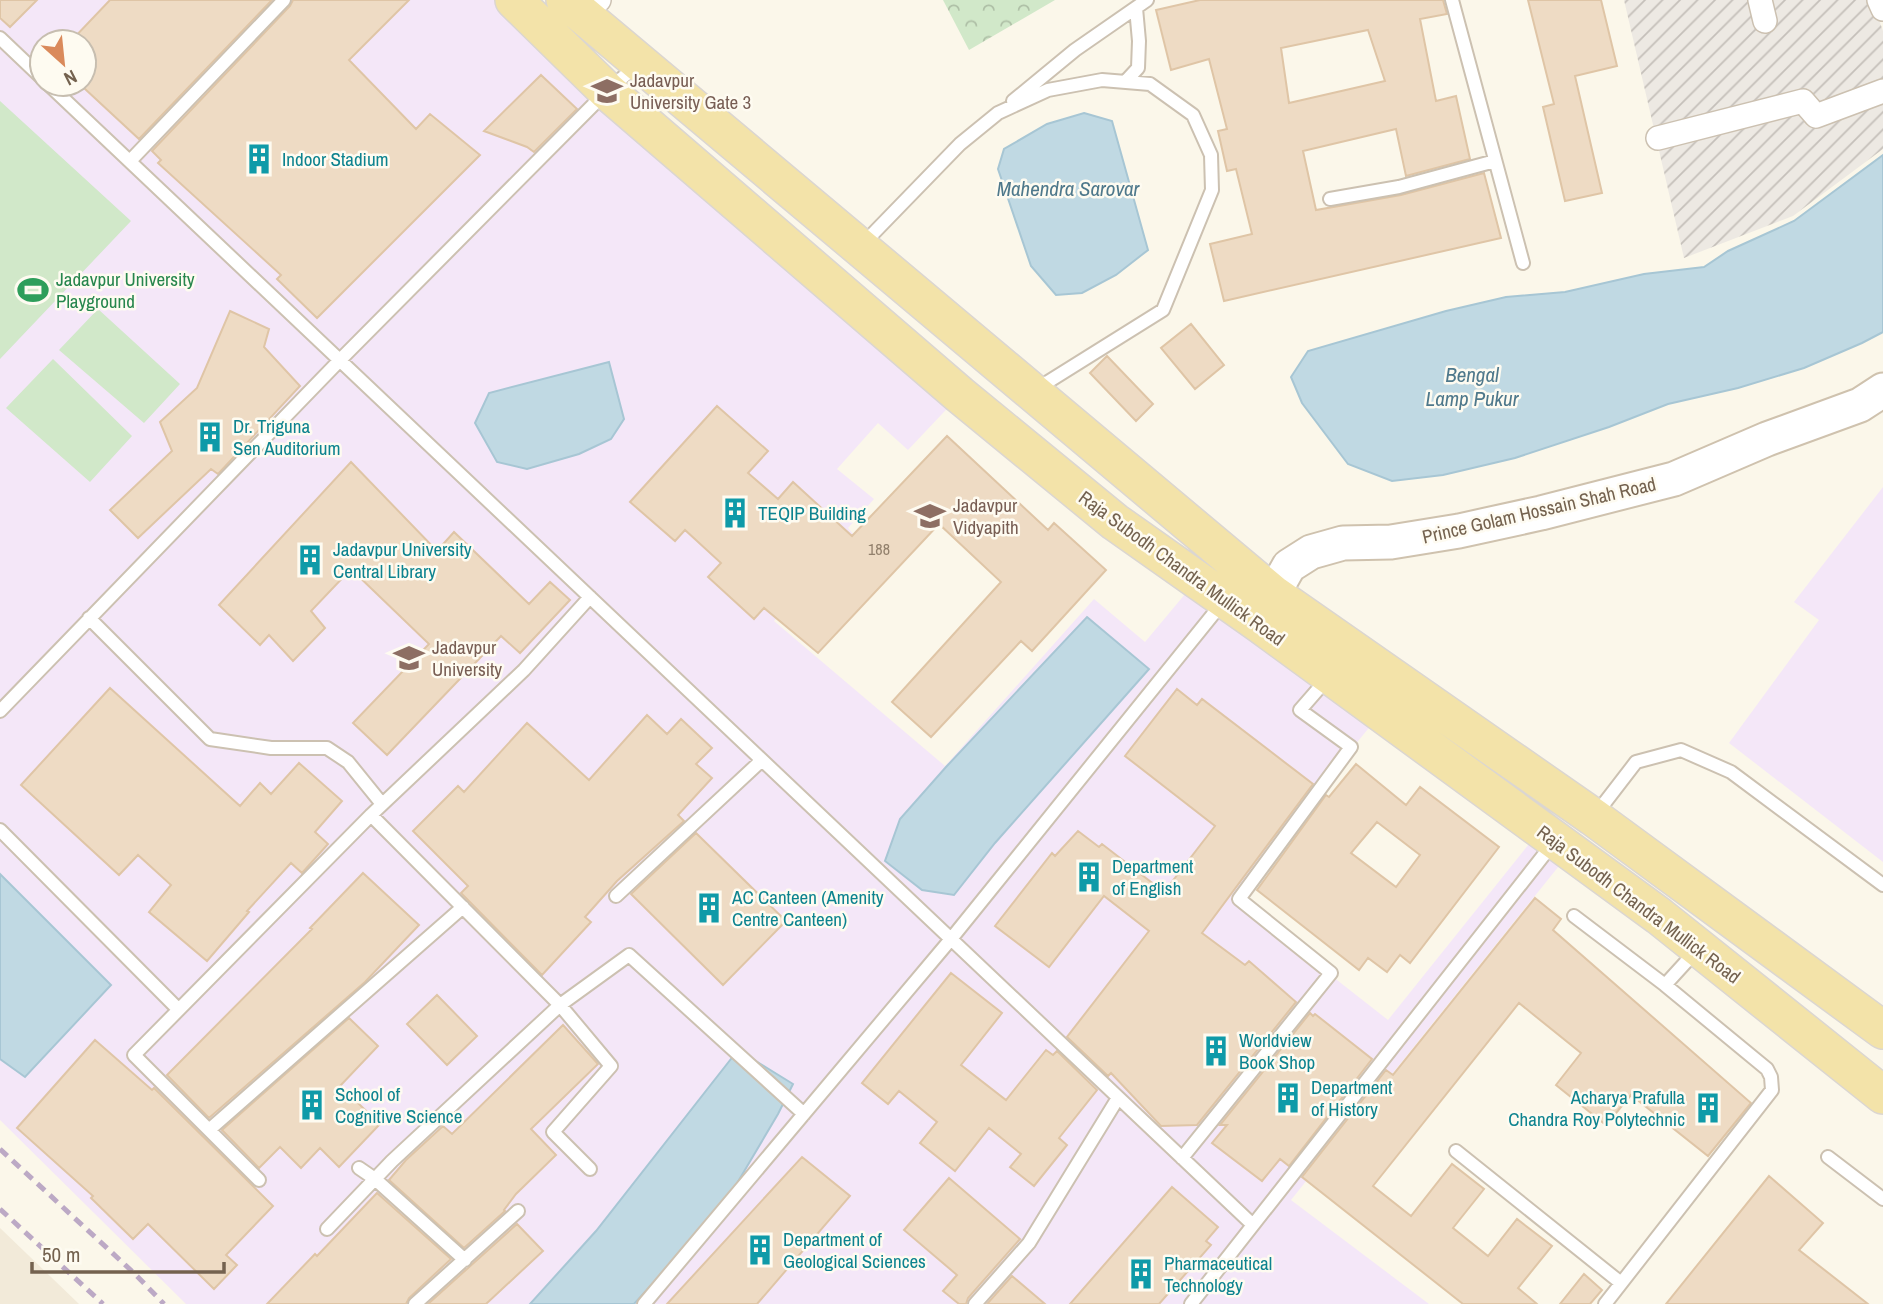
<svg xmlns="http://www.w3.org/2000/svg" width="1883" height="1304" viewBox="0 0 1883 1304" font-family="'Archivo Narrow',sans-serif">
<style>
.residential{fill:#f2ead9}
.industrial{fill:url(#industrial-furrows)}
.education{fill:#f4e7f8;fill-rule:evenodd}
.park{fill:url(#park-crowns)}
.pitch{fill:#d1e8c9}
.water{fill:#c0d9e3;stroke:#a7c6d4;stroke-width:2}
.building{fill:#eedbc4;stroke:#dfc5a6;stroke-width:2;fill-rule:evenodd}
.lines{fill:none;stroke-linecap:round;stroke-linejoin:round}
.lane-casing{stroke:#ccc1b1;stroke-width:16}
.street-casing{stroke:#ccc1b1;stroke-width:26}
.secondary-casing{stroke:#cfc2ae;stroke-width:37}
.primary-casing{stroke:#dbd6d1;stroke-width:40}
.lane{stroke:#fff;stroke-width:12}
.street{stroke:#fff;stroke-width:23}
.secondary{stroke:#fff;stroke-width:33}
.primary{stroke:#f3e3a9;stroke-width:37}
.rail{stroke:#bca9c5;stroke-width:5;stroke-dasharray:10 7;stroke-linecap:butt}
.labels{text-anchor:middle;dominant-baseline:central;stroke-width:5;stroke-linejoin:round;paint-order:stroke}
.number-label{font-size:16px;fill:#92806c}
.education-label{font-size:19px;fill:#785e54;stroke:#fefbf1;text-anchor:start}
.culture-label{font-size:19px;fill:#0d838f;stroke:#fefbf1;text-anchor:start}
.leisure-label{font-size:19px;fill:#27864d;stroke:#fefbf1;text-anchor:start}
.street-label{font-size:19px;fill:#74624f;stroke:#fefbf1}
.water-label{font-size:21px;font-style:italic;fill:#4e788b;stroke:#fefbf1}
</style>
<defs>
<pattern id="industrial-furrows" width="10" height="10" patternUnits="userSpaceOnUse" patternTransform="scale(1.75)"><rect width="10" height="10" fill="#ede9e3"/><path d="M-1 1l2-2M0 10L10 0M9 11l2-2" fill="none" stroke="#c5c0ba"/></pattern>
<pattern id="park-crowns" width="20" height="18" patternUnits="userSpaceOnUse" patternTransform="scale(1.75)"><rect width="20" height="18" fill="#d1e8c9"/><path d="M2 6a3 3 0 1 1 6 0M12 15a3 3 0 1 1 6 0" fill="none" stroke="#aebfa6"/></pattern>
</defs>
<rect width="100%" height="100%" fill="#fbf7ea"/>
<path class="residential" d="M0,1228L79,1304H0Z"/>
<path class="industrial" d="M1624,0H1872L1883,31V149L1793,216L1684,258Z"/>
<path class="education" d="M0,0H501L960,395L908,450L878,423L837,469L874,499L848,528L854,535L774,621L945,766L1094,599L1145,642L1196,581L1381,713L1231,897L1388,1020L1541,829L1571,851L1291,1200L1429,1304H186L0,1120ZM42,42H84V84H42Z
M1883,487V862L1729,743L1819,620L1794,602Z"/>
<path class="park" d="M943,0H1055L969,50Z"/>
<path class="pitch" d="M0,101L131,221L0,359Z
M98,309L180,384L144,423L59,350Z
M53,359L132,436L90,482L6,408Z"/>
<path class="water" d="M1084,113L1112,121L1148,250L1116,275L1082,293L1056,295L1031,266L998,169L1004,149L1047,124Z
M1883,155V332L1862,343L1804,368L1738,388L1668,404L1609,427L1515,458L1443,475L1392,481L1348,464L1302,403L1291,377L1308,351L1446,311L1506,297L1565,292L1644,274L1704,267L1728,251L1794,221Z
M609,362L624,419L611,439L579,454L527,469L497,462L475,423L489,393Z
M1087,617L1149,669L995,843L954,895L922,890L885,861L900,819L946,767Z
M0,874L111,985L25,1077L0,1059Z
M738,1050L793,1084L778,1114L723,1207L634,1304H530L596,1231Z"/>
<path class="building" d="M0,0H37L10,27L0,18Z
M110,0H272L139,139L84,88V42H70Z
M293,0H409L349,60L416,129L430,114L480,155L317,318L277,279L281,275L158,163L161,160L152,151L290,6Z
M1200,0H1443L1447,14L1420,19L1436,101L1456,96L1470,159L1406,176L1396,129L1303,151L1316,210L1401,195L1484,173L1501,238L1224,301L1210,244L1252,234L1236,169L1227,171L1218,131L1227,129L1209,59L1171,70L1156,10ZM1368,30L1385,81L1289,103L1281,48Z
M1528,0H1601L1617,66L1575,76L1602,193L1565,201L1543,107L1554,104Z
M541,75L577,109L534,152L527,147L484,131Z
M230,311L269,329L264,347L300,386L218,474L211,469L138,538L110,510L172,451L160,422L197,388Z
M1191,324L1224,365L1195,389L1161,348Z
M1107,356L1153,404L1136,421L1090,373Z
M717,406L768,451L748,473L778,499L793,482L852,536L947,436L1048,530L1054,523L1106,570L1032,651L1021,641L931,737L892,702L1001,582L939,524L818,653L764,608L754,619L708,577L721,563L685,530L675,541L630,502Z
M351,462L437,551L454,532L529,604L550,582L570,600L520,653L501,636L387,755L353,723L429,644L351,569L311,611L325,628L293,661L269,635L260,645L219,605Z
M110,688L240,806L260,783L271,794L299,763L342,801L315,832L328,844L302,873L291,863L247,911L249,912L207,961L149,912L171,885L138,855L119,875L21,785Z
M1177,689L1197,705L1202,699L1313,784L1202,933L1245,965L1249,961L1296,1002L1197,1125L1161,1126L1111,1073L1108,1076L1067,1037L1149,931L1104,896L1049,967L995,926L1052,853L1055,856L1078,831L1099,847L1102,844L1164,892L1215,826L1125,756Z
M647,715L667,734L681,719L712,748L696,764L712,778L678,815L684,821L617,881L585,917L591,922L542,975L461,893L468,886L413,831L458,786L464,792L527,723L589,780Z
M1356,764L1406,805L1420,787L1499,847L1410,963L1400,955L1387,972L1368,958L1359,970L1257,890L1326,795L1329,797ZM1377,822L1420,855L1396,887L1351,853Z
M696,833L786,921L723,985L631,894Z
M363,873L419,925L365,982L209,1118L167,1075L312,929L310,928Z
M1535,898L1561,919L1553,930L1751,1103L1708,1156L1631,1095L1606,1125L1556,1085L1581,1053L1519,1003L1373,1186L1411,1216L1452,1164L1484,1189L1453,1228L1488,1256L1517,1219L1552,1246L1518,1288L1537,1304H1463L1302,1177L1386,1070L1393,1075Z
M951,973L1002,1013L961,1065L1006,1100L1046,1050L1053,1055L1057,1051L1097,1090L1059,1138L1067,1145L1034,1186L1010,1167L1021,1154L989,1128L955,1171L920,1143L937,1122L899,1091L888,1104L862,1083Z
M437,995L477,1036L447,1065L407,1024Z
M1310,1013L1313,1016L1315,1014L1372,1059L1289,1166L1280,1159L1262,1181L1212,1143L1227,1125H1220Z
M349,1018L378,1046L340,1086L380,1124L339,1167L320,1148L301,1168L280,1147L259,1168L222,1130Z
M563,1025L598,1064L531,1129L556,1155L516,1194L504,1210L505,1211L464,1248L389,1180L406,1160L443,1126L452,1134Z
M95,1040L152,1090L154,1088L273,1206L226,1255L237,1265L214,1289L148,1224L133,1239L91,1198L93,1196L17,1128Z
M802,1157L850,1196L757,1304H667Z
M1769,1176L1823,1223L1799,1250L1868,1304H1666Z
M949,1178L1020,1239L968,1298L966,1304H959L943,1291L957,1275L904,1230Z
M1172,1187L1218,1227L1206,1241L1211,1245L1159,1304H1070Z
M377,1193L451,1259L409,1298L406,1304H267L315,1254L317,1256Z
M517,1224L543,1251L486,1304H428Z
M1584,1274L1602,1290L1590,1304H1560Z
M1012,1276L1045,1304H987Z"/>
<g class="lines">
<g class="lane-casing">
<path id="lane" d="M1452,0L1523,263
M0,38L42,78
M1125,82L1138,68L1139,41L1136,8
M48,84L1253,1225
M1013,101L1075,50L1147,0
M130,161L284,0
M1330,199L1399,187L1495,161
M861,246L960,144L998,113L1048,90L1102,80L1150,84L1193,115L1211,155L1212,190L1163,310L1035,390
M89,618L210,739L271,748H327L348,762L382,804
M0,711L340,360L607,91L636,66
M1596,814L1636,762L1681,750L1731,772L1883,885
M371,815L560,1005L629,955L804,1114
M0,830L177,1008
M616,896L762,760
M1574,916L1665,985L1767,1069L1771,1077L1772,1090L1605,1304
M1665,985L1696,951
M209,1130L463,907
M1456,1151L1621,1283
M1828,1157L1883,1199
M1182,1158L1331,973L1239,899L1351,747L1300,710L1327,679
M359,1168L375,1179L465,1260
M259,1180L134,1055L371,815L524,670L590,597
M327,1229L392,1161L560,1005L611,1066L553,1132L590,1169
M415,1304L518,1211
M644,1304L951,939L1223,602
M975,1304L1029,1243L1118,1098
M1191,1304L1554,842"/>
</g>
<g class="street-casing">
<path id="street" d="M1760,0L1765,21
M1879,0L1883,9
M576,10L599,0
M1658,138L1803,101L1816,116L1883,91"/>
</g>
<g class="secondary-casing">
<path id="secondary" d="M1263,619L1273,594L1289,566L1311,552L1343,543L1391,542L1459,531L1541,513L1674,479L1767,439L1860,405L1883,390"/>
</g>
<g class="primary-casing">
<path id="primary" d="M514,0L607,91L960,395L1115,522L1261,625L1659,916L1883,1095
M565,0L1273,594L1593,817L1883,1030"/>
</g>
<use href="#lane" class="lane"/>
<use href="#street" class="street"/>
<use href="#secondary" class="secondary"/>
<use href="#primary" class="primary"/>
<path class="rail" d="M0,1149L135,1274L164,1304
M0,1209L103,1304"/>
</g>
<defs>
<g id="university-bare" transform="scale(2.415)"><path d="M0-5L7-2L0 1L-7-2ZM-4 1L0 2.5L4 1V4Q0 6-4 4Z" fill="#8d6e63" stroke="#fefbf1" stroke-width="2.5" paint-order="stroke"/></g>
<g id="building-bare" transform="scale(2.415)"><path d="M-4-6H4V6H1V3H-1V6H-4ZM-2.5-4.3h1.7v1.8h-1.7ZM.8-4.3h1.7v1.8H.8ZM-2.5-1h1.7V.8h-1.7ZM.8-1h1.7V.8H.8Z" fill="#0f9aa8" stroke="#fefbf1" stroke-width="2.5" paint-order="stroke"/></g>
<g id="stadium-bare" transform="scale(2.415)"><path d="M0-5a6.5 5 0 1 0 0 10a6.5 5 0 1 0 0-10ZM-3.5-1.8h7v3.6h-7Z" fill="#2e9e5b" stroke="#fefbf1" stroke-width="2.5" paint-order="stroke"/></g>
<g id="school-bare" transform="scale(2.415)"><path d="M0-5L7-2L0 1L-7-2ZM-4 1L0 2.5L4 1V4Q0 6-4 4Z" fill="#8d6e63" stroke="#fefbf1" stroke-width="2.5" paint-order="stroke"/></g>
</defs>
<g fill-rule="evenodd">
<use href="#university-bare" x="607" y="91"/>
<use href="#building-bare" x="259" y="159"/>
<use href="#stadium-bare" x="33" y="290"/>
<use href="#building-bare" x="210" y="437"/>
<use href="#building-bare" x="735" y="513"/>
<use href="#school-bare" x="930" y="516"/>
<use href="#building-bare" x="310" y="560"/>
<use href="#university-bare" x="409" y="658"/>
<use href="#building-bare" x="1089" y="877"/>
<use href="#building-bare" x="709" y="908"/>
<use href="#building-bare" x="1216" y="1051"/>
<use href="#building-bare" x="1288" y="1098"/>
<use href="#building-bare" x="312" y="1105"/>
<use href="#building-bare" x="1708" y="1108"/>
<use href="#building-bare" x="760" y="1250"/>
<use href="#building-bare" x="1141" y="1274"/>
</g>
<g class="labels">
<g class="number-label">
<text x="879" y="549">188</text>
</g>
<g class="education-label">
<text x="630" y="80">Jadavpur<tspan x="630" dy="22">University Gate 3</tspan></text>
<text x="953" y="505">Jadavpur<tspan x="953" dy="22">Vidyapith</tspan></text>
<text x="432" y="647">Jadavpur<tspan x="432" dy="22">University</tspan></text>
</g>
<g class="culture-label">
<text x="282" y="159">Indoor Stadium</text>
<text x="233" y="426">Dr. Triguna<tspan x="233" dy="22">Sen Auditorium</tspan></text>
<text x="758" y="513">TEQIP Building</text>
<text x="333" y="549">Jadavpur University<tspan x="333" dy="22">Central Library</tspan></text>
<text x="1112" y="866">Department<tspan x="1112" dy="22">of English</tspan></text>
<text x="732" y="897">AC Canteen (Amenity<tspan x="732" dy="22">Centre Canteen)</tspan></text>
<text x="1239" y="1040">Worldview<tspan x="1239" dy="22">Book Shop</tspan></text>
<text x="1311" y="1087">Department<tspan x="1311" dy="22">of History</tspan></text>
<text x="335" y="1094">School of<tspan x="335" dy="22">Cognitive Science</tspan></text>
<text x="1685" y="1097" text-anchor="end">Acharya Prafulla<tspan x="1685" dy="22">Chandra Roy Polytechnic</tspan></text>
<text x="783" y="1239">Department of<tspan x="783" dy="22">Geological Sciences</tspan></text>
<text x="1164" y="1263">Pharmaceutical<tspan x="1164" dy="22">Technology</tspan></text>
</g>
<g class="leisure-label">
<text x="56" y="279">Jadavpur University<tspan x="56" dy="22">Playground</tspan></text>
</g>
<g class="street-label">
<text transform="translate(1539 510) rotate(-13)">Prince Golam Hossain Shah Road</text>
<text transform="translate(1182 568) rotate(36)">Raja Subodh Chandra Mullick Road</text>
<text transform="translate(1639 904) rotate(37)">Raja Subodh Chandra Mullick Road</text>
</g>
<g class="water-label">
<text x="1068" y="188">Mahendra Sarovar</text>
<text x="1472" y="374">Bengal<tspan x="1472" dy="24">Lamp Pukur</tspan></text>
</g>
</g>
<g transform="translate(63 63) rotate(153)"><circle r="33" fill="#fefbf1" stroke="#c7beb0" stroke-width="2"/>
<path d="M0-5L12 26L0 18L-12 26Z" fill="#da8a5b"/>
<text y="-10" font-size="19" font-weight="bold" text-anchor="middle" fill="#74624f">N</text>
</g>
<path d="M32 1262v10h192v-10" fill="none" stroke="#74624f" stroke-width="3.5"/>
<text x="42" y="1262" font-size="21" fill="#74624f" stroke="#fefbf1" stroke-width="5" paint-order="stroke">50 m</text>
</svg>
